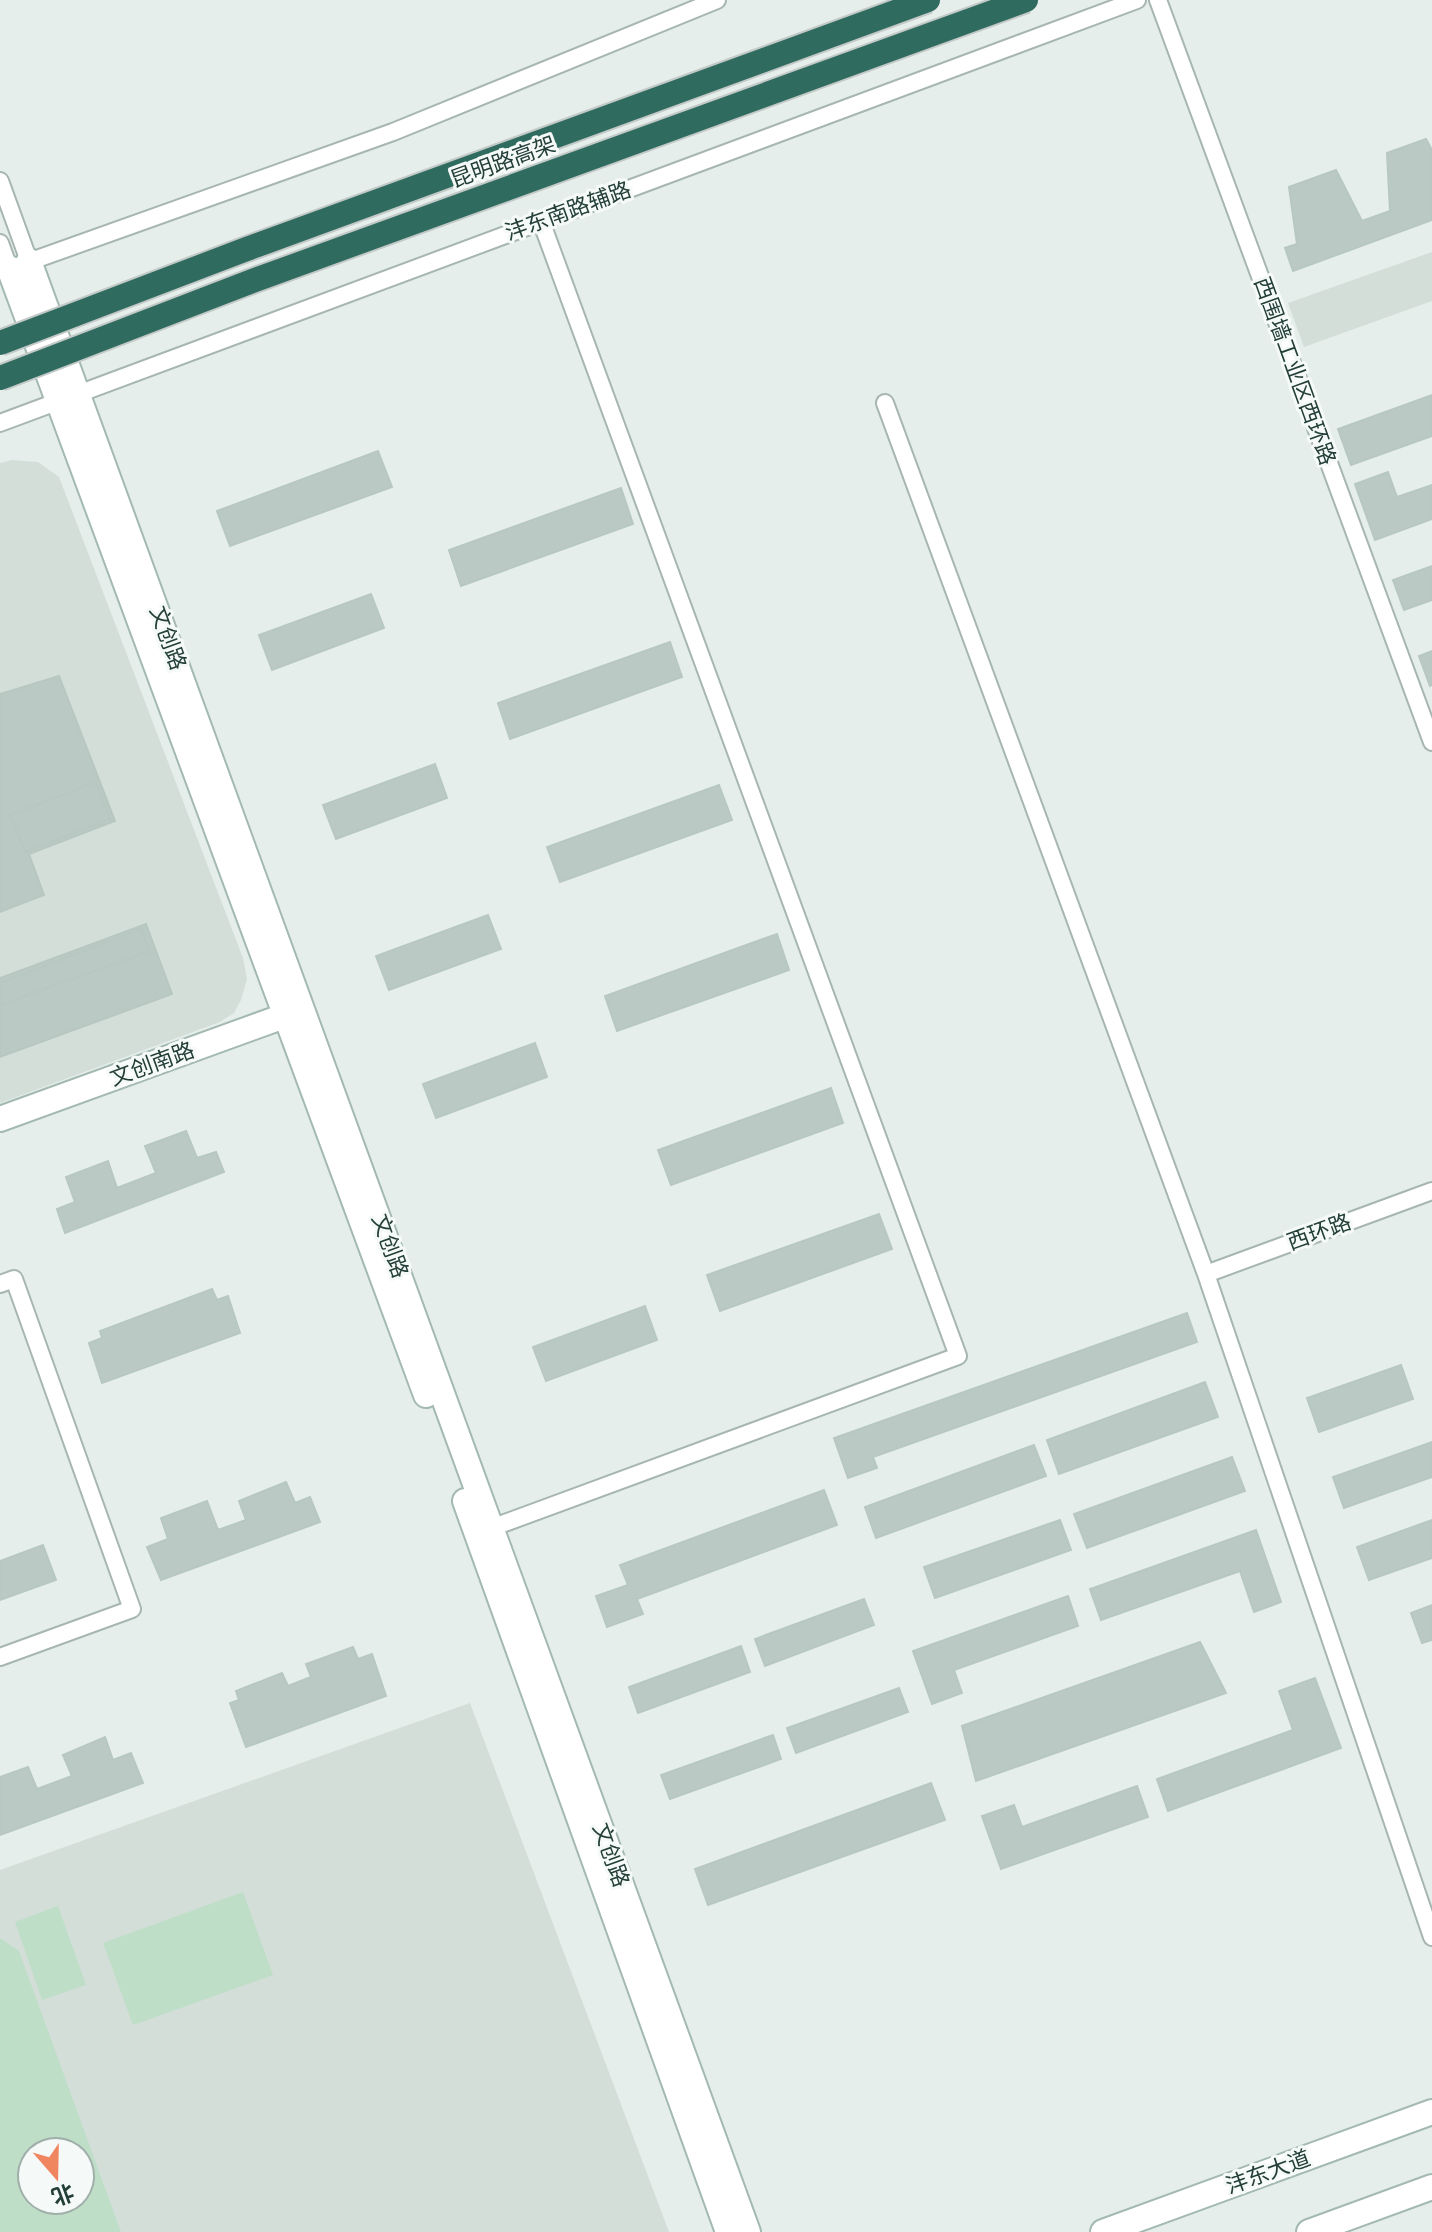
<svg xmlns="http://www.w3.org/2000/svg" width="1432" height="2232" viewBox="0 0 1432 2232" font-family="Signika,'Noto Sans SC',sans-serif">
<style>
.built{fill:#d3ded9;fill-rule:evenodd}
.green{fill:#bedec7;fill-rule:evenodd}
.building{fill:#bac9c3;stroke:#b7c7c1;stroke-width:2}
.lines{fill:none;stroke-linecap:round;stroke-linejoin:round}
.street-casing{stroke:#a7b6b1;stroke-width:20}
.secondary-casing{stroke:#a3b9b2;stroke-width:28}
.street{stroke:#fff;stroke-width:16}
.secondary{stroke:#fff;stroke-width:24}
.highway-bridge-casing{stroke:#c2c9c7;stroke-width:28;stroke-linecap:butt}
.highway-bridge{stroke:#306b60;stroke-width:24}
.labels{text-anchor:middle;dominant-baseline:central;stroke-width:6;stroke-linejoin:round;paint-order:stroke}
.street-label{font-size:22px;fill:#243f38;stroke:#f5faf8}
</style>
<rect width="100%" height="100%" fill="#e5eeea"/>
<path class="built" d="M1432,252V301L1304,347L1288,303Z
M12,460L38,462L59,477L243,958L247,979L241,1000L234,1013L220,1022L0,1103V463Z
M470,1703L669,2232H0V1870ZM32,2152H80V2200H32Z"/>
<path class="green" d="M243,1892L273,1975L133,2025L103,1943Z
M58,1906L86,1985L42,2000L15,1922Z
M0,1938L19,1951L121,2232H0ZM80,2152V2200H32V2152Z"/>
<path class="building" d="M1426,139L1432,150V220L1293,271L1285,248L1297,244L1289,187L1336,170L1362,221L1390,211L1387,153Z
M1432,395V436L1351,465L1338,429Z
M378,451L392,487L230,546L217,511Z
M1388,472L1397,497L1432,485V519L1375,540L1355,484Z
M621,488L633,524L461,586L449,550Z
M1432,566V600L1404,610L1393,580Z
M371,594L384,628L272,670L259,635Z
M670,642L682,677L510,739L498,703Z
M1432,651V685L1430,686L1419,656Z
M59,676L115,821L29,854L44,895L0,912V694Z
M435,764L447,798L336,839L323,805Z
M96,782L110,819L25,852L10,815Z
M719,785L732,820L560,882L547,847Z
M488,915L501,949L389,990L376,956Z
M146,924L172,994L0,1057V978Z
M141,929L150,951L0,1005V983Z
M777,934L789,970L617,1031L605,996Z
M535,1043L547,1077L436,1118L423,1084Z
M831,1088L843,1123L671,1185L658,1150Z
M186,1131L197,1158L216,1152L224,1172L65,1233L57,1209L75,1202L66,1177L108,1161L117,1188L156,1173L145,1146Z
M879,1214L892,1249L720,1311L707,1275Z
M212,1289L217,1300L228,1296L240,1333L102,1383L89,1343L102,1338L100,1331Z
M645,1306L657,1340L546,1381L533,1347Z
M1187,1313L1197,1342L873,1457L877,1468L848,1478L834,1438Z
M1401,1365L1413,1399L1319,1432L1307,1398Z
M1205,1382L1218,1417L1059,1474L1047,1440Z
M1432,1442V1477L1344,1508L1333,1477Z
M1034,1445L1046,1476L876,1538L865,1507Z
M1232,1457L1245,1491L1087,1548L1074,1514Z
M286,1482L295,1503L310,1497L320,1522L161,1580L147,1547L168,1539L161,1518L207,1501L218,1530L246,1520L239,1501Z
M824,1490L837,1525L637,1599L643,1614L607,1627L596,1596L628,1585L620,1565Z
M1060,1520L1071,1550L935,1598L924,1567Z
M1432,1520V1558L1369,1580L1357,1547Z
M1256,1530L1281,1602L1254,1612L1240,1571L1101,1620L1090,1589Z
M43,1545L56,1580L0,1600V1561Z
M1068,1596L1078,1626L954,1670L962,1693L932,1704L913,1651Z
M864,1599L874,1625L765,1666L755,1639Z
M1432,1605V1640L1422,1643L1411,1613Z
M1200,1642L1226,1693L976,1781L962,1726Z
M741,1646L750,1672L638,1713L629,1687Z
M353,1647L358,1659L372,1654L386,1696L246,1747L230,1703L239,1700L236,1691L282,1673L288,1686L311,1677L306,1664Z
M1315,1678L1341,1748L1168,1811L1157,1779L1293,1730L1279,1691Z
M899,1688L908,1712L796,1753L787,1728Z
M773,1735L781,1759L670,1799L661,1775Z
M105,1737L113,1760L131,1753L143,1783L0,1835V1777L28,1767L37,1789L72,1776L63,1755Z
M931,1783L945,1820L708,1905L695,1869Z
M1137,1786L1148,1817L1001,1869L982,1816L1014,1805L1022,1827Z"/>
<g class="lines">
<g class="street-casing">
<path id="street" d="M1158,0L1432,742
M0,181L29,261
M0,243L9,268
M20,265L393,132L717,0
M885,403L1206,1274L1432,1937
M0,423L1137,0
M1206,1274L1432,1191
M0,1284L14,1279L132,1609L0,1657
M483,1531L958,1356L541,221"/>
</g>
<g class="secondary-casing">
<path id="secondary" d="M29,261L748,2232
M9,268L426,1395
M0,1119L298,1011
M465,1501L728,2232
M1103,2232L1432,2112
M1309,2232L1432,2187"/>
</g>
<use href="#street" class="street"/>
<use href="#secondary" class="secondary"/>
<g class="highway-bridge-casing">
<path id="highway-bridge" d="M0,343L244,250L928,0
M0,378L255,280L1026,0"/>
</g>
<use href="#highway-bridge" class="highway-bridge"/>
</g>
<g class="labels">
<g class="street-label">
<text transform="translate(503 162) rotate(-20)">昆明路高架</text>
<text transform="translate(568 211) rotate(-20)">沣东南路辅路</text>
<text transform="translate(1295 371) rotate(70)">西围墙工业区西环路</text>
<text transform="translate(168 638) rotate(70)">文创路</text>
<text transform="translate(152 1064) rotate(-20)">文创南路</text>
<text transform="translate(1319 1232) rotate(-20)">西环路</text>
<text transform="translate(390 1246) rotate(70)">文创路</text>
<text transform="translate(611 1855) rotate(70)">文创路</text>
<text transform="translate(1268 2172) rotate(-20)">沣东大道</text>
</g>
</g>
<g transform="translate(56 2176) rotate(160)"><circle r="38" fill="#f5faf8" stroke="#a1afab" stroke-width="2"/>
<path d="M0-6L14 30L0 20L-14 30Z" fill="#f08660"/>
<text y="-12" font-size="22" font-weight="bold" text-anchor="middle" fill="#243f38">北</text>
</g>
</svg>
